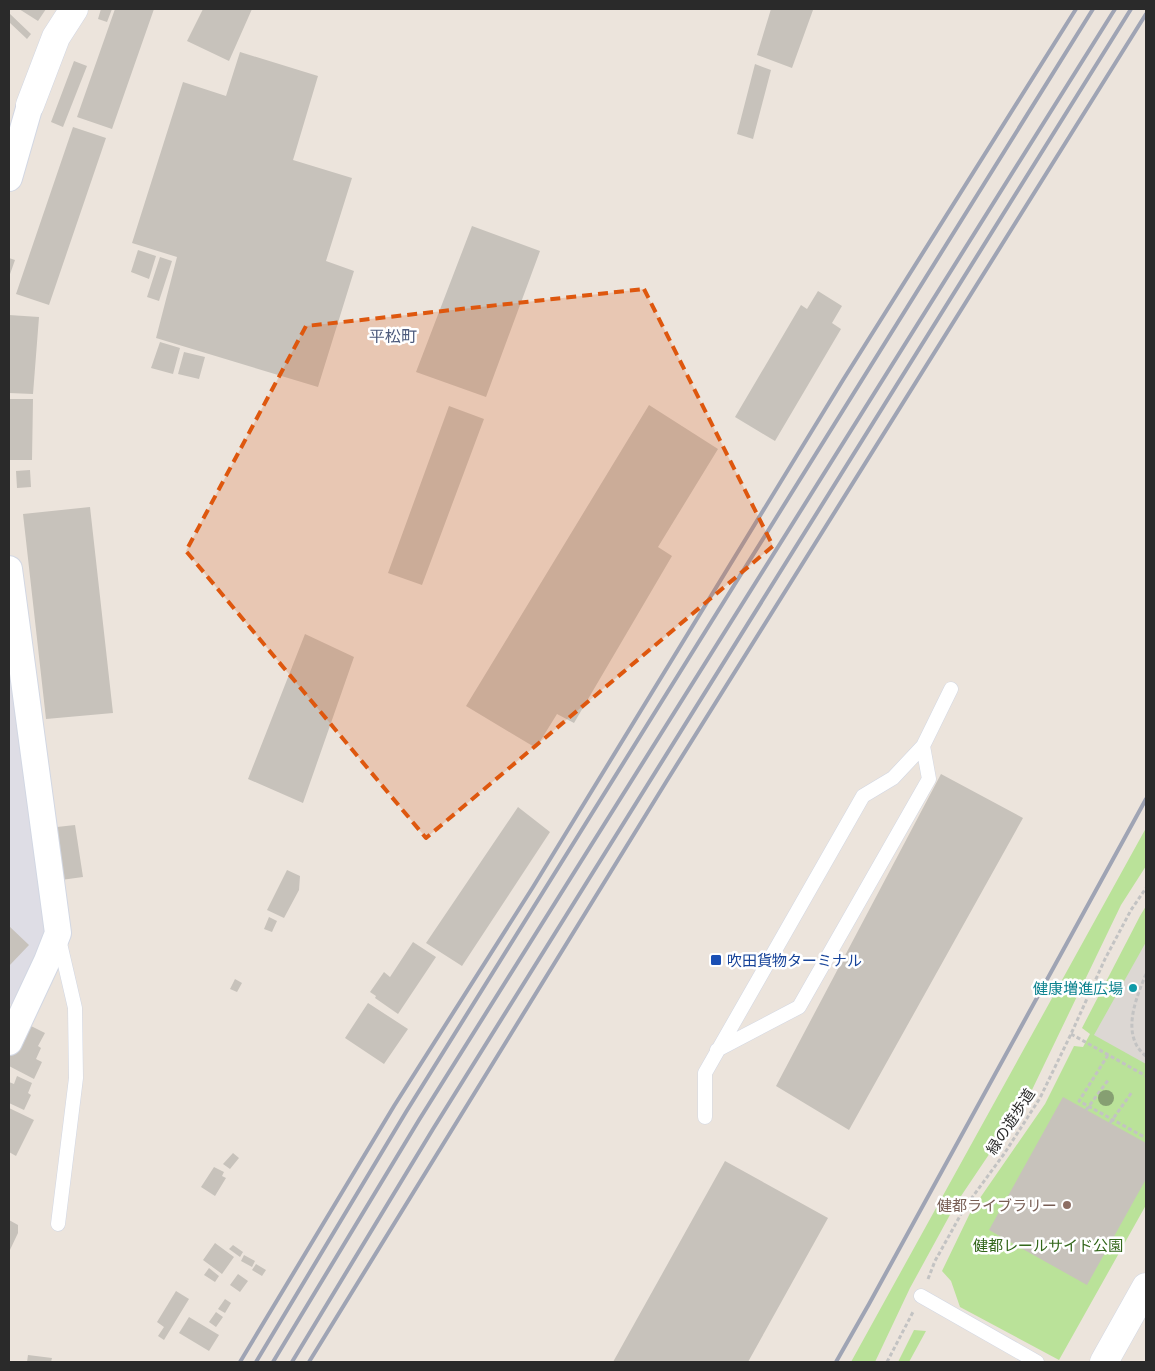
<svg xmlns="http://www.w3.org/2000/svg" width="1155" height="1371" viewBox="0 0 1155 1371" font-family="'Exo 2','Noto Sans JP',sans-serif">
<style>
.industrial{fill:#dedde5}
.green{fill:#bae299}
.plaza{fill:#dcd7d3}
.building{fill:#c7c2bb}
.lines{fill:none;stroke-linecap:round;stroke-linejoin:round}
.lane-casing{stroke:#d2d7e3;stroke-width:15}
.street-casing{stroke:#d2d7e3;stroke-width:28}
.secondary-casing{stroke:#d2d7e3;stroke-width:29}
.path{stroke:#c3c3c3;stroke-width:3;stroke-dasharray:4 2.5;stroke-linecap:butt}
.lane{stroke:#fff;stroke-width:14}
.street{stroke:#fff;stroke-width:26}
.secondary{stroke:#fff;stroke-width:28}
.rail{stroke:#9fa4b4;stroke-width:4}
.path-bridge{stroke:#c3c3c3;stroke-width:3;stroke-dasharray:4 2.5;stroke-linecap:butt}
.tree{fill:#869f72}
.marked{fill:#de570e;fill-opacity:0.2;stroke:#de570e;stroke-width:4;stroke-dasharray:10 6;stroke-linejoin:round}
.transit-dot{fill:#1a4fb4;stroke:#fff;stroke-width:2}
.culture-dot{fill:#0f9aa8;stroke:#fff;stroke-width:2}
.education-dot{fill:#8d6e63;stroke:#fff;stroke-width:2}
.labels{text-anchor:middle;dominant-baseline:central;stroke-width:5;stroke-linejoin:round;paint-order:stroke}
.transit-label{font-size:15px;fill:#164399;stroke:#fff;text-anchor:start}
.culture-label{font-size:15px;fill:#0d838f;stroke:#fff;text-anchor:end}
.street-label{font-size:15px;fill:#2a2a2a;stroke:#fff}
.education-label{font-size:15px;fill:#785e54;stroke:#fff;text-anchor:end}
.park-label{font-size:15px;fill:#33671b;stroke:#fff}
.neighbourhood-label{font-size:16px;fill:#4b597b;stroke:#fff}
</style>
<rect width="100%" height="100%" fill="#ece4dc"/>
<path class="industrial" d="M9,569L58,933L21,1013L9,1003Z"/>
<path class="green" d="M1146,828V866L1121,905L1031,1092L957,1202L910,1288L875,1362H851Z
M1146,906V1205L1059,1360L960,1307L951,1281L942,1271L971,1211L1045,1104L1074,1046L1083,1047L1090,1034L1082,1028L1140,916Z
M914,1330L926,1331L909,1362H898Z"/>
<path class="plaza" d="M1146,942V1064L1094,1035Z"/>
<path class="building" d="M19,9H46L38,21Z
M101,9H112L107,22L98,19Z
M115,9H154L112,129L77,117Z
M203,9H252L229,61L187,41Z
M771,9L813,10L792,68L757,55Z
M9,13L31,34L27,39L9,22Z
M240,52L318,76L293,160L352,178L326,261L354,271L318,387L156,338L177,257L132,243L183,82L226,96Z
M74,61L87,66L63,127L51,122Z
M755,64L771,70L753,139L737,134Z
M73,127L106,138L49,305L16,294Z
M472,226L540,251L486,397L416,372Z
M138,250L156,256L149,279L131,272Z
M160,257L172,261L159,301L147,297Z
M9,258L15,260L9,277Z
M818,291L842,306L832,323L841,329L775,441L735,417L801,305L807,309Z
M9,315L39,317L33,394L9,393Z
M160,342L180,348L173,374L151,368Z
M184,352L205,357L199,379L178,374Z
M9,399H33L32,460H9Z
M649,405L718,449L658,547L672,556L574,723L557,714L536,748L466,706Z
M449,406L484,419L422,585L388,573Z
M30,470L31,487L17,488L16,471Z
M90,507L113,713L46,719L23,514Z
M305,634L354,657L303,803L248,779Z
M941,774L1023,818L849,1130L776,1086Z
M518,807L550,832L462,966L426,943Z
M75,825L83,877L61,880L57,827Z
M287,870L300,876L299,890L284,918L267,910Z
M269,917L277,921L272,932L264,929Z
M9,926L29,945L9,966Z
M413,942L436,957L398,1014L375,998L376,996L370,992L384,972L390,977Z
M235,979L242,983L237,992L230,989Z
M368,1003L408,1029L384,1064L345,1038Z
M23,1022L45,1033L38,1046L41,1048L36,1059L42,1062L34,1079L9,1066V1051Z
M17,1076L32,1083L28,1093L31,1095L24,1110L9,1103V1082L14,1084Z
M1063,1097L1146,1143V1179L1087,1285L989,1230Z
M9,1108L34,1120L16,1156L9,1152Z
M233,1153L239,1158L230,1169L223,1164Z
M725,1161L828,1218L748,1362H613Z
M214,1167L224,1172L222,1176L226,1178L215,1196L201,1187Z
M9,1220L18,1225V1233L9,1252Z
M215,1243L234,1257L222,1274L203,1260Z
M233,1245L243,1252L240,1257L229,1249Z
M244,1255L255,1261L252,1267L241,1261Z
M256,1264L266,1270L262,1276L252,1270Z
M209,1268L219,1276L215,1282L204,1275Z
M238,1274L248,1281L240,1292L230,1285Z
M176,1291L189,1299L164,1340L158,1336L164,1327L157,1322Z
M225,1299L231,1303L225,1313L218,1309Z
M216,1312L223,1317L216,1327L209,1322Z
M189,1317L219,1335L209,1351L179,1333Z
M28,1355L52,1358L51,1362H27Z"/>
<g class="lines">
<g class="lane-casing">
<path id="lane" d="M717,1050L799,1007L929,779L923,746L951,689
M705,1117V1073L863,796L893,778L923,746
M58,1224L76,1078L75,1008L59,939
M921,1296L1037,1362"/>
</g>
<g class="street-casing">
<path id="street" d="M9,178L30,105
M9,569L58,933L47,961L9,1042"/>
</g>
<g class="secondary-casing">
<path id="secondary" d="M30,105L56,37L74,9
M1104,1362L1146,1287"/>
</g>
<path class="path" d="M1146,974C1136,998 1120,1036 1146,1056
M1071,1034L1146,1076
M1108,1055L1079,1101L1146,1138
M928,1279L935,1261L965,1207L1004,1154L1040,1098L1071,1034L1105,959L1131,910L1146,888
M887,1362L913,1312"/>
<use href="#lane" class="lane"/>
<use href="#street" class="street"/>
<use href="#secondary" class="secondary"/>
<path class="rail" d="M240,1362L394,1106L533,887L843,380L1076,9
M256,1362L406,1112L1093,9
M273,1362L419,1120L1115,9
M292,1362L433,1129L1131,9
M309,1362C585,911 864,461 1146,14
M836,1362L869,1304L1146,799"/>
<path class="path-bridge" d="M1086,1110L1109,1079
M1110,1123L1132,1092"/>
</g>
<circle class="tree" cx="1106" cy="1098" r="8"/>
<path class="marked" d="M644,289L773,546L426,838L186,551L306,326Z"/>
<rect class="transit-dot" x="710" y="954" width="12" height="12" rx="2.5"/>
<circle class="culture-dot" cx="1133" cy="988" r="5"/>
<circle class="education-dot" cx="1067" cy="1205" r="5"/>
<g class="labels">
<g class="transit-label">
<text x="727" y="960">吹田貨物ターミナル</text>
</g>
<g class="culture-label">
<text x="1123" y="988">健康増進広場</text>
</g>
<g class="street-label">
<text transform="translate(1010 1121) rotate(-57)">緑の遊歩道</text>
</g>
<g class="education-label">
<text x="1057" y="1205">健都ライブラリー</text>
</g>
<g class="park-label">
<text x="1048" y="1245">健都レールサイド公園</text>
</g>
<g class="neighbourhood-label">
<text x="393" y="335">平松町</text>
</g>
</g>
<rect width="1155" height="1371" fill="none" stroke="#2a2a2a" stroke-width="20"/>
</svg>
